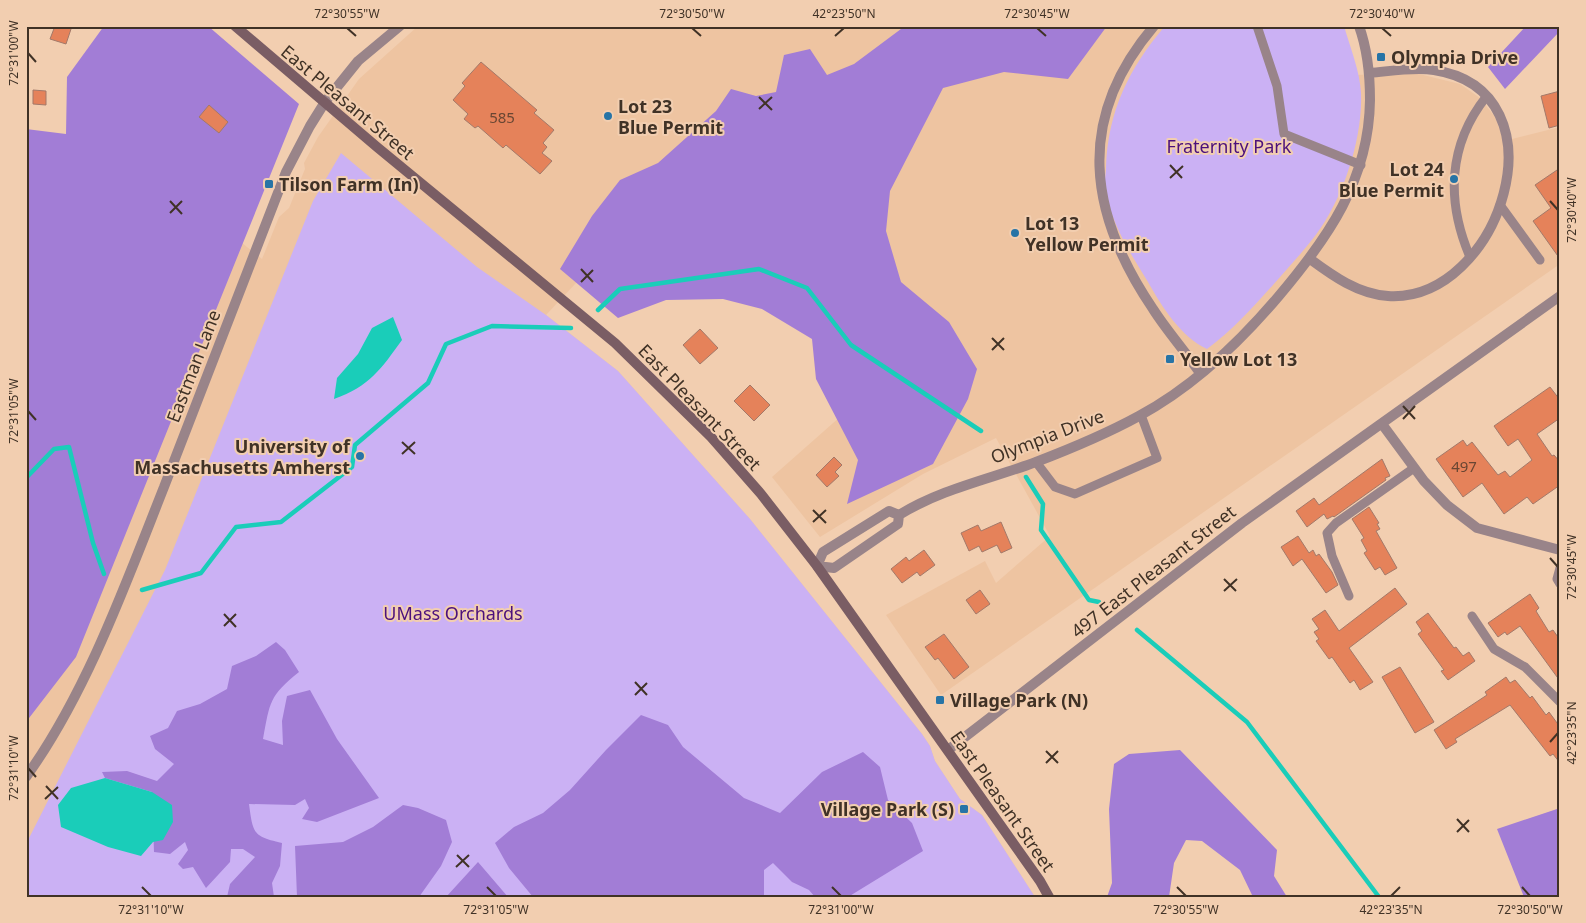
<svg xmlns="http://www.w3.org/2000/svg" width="1586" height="923" viewBox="0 0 1586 923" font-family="'Noto Sans',sans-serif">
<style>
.built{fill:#eec4a1}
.green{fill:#cbb1f4}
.forest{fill:#a27dd6}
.water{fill:#1acdb9}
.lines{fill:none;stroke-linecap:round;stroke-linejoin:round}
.stream{stroke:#1acdb9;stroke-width:4.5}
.building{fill:#e5825a;stroke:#a37969}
.service{stroke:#998489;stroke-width:9}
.minor{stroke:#998489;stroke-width:10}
.tertiary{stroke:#998489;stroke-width:10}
.secondary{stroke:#7a5d64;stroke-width:10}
.ticks{fill:none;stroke:#403226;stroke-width:2}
.poi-dot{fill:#2774a6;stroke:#f2ceb0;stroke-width:2}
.labels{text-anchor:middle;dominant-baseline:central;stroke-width:4;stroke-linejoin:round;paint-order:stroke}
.number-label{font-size:15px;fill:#694633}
.poi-label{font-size:18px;font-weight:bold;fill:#403226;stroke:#f2ceb0;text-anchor:start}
.street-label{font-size:18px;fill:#403226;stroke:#f2ceb0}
.park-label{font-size:18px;fill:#4b107c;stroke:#f2ceb0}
.neatline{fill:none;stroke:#403226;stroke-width:2}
.ticks-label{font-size:12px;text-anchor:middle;fill:#403226}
</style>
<rect width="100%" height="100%" fill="#f2ceb0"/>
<path class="built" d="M418,26H1336L1354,75L1415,73L1460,84L1480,98L1495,117L1504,141L1560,127V264L941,695L886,615L985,561L996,583L1050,536L996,438L923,474L820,537L772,477L875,386L855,266L576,283L546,315L618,371L750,519L922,734L930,746L935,761L960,799L982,815L1035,897H26V141L56,178L94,124L262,259L279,217L289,208L305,169L304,163L318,137L359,79Z"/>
<path class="green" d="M1165,26H1344C1350,47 1360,71 1361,93C1363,138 1343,200 1315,236C1302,253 1287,269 1273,285C1252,308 1232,331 1207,349C1181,337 1162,307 1148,282C1130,253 1111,223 1105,189C1104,182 1106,174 1106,167C1108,111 1129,68 1165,26Z
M341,153L477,267L546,315L618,371L750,519L922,734L930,746L935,761L960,799L982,815L1035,897H26V844L165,570L313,201Z"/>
<path class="forest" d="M104,26H208L299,104L76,657L26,722V129L66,134L67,77Z
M905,26H1107L1068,79L1004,72L943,88L890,191L886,231L901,282L949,322L977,369L968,399L933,464L847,504L858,460L816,379L812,339L762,309L723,299L666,300L618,318L560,269L592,216L620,180L658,163L716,111L731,89L756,96L776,92L784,55L810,49L827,75L854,64Z
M1526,26H1560V31L1505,89L1488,67Z
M276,642L285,650L299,672C269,696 270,702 263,739L283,745L282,721L287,696L310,690L337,739L379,798L317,822L302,819L309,808L305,799L295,805L249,804C253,834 253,836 282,843L280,866L272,883L274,897H227L230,884L255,857L243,849H231L230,862L206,888L193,867L183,869L178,864L188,850L185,842L170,854L154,852L152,792L105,778L102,772L127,771L157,781L174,764L155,749L150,736L168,728L177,711L200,704L227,689L232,666L256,656Z
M641,715L668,725L683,747L744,798L780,813L822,772L863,752L880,767L888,800L912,823L923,851L848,897H815L809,890L792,882L773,863L764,870V897H533L509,868L495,843L514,827L543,813L570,790L606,750Z
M1180,750L1277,850L1274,876L1287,897H1253L1240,870L1202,841L1186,840L1174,863L1169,897H1107L1112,883L1109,809L1114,764L1129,754Z
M403,805L418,808L446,820L452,842L441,866L419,897H297L295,846L343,842L373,827Z
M1560,808V897H1524L1497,829Z
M478,862L508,897H446Z"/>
<path class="water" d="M393,317L402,340C381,369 370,386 334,399L337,378L358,354L372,328Z
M105,778L152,792L172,805L173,822L163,840L153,842L141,856L108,847L61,827L58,805L71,788Z"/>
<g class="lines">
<path class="stream" d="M598,310L620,289L759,269L807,288L851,345L981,431
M1026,477L1043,504L1041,530L1089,600L1099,602
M26,478L54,449L69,447L93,543L104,574
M142,590L201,573L236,527L281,522L352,467L355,445L428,383L446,344L492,326L571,328
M1137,630L1247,722L1379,897"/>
</g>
<path class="building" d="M55,26H72L66,44L50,39Z
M481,62L537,110L534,113L554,130L543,143L547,147L542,153L552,161L540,174L506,145L503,148L478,126L475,128L464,119L468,114L453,100L465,86L462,83Z
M33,90L46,91V105L33,104Z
M1560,91V125L1549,128L1541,96Z
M209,105L228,122L219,133L199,117Z
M1560,168V259L1533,221L1551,208L1535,185Z
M700,329L718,348L700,364L683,345Z
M750,385L770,405L754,421L734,401Z
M1550,387L1560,400V418L1537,434L1552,456L1554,455L1560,462V485L1533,504L1527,497L1504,514L1482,483L1463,497L1436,459L1463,440L1467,446L1472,442L1498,475L1505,471L1510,477L1532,460L1518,439L1508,446L1494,426Z
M834,457L842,465L835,472L839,476L827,487L816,475Z
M1382,459L1390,476L1385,478L1386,480L1334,517L1333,516L1327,519L1324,514L1307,527L1296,511L1314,498L1319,505Z
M1369,507L1379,523L1377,524L1380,529L1376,531L1397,568L1385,575L1380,567L1375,570L1364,553L1367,551L1361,540L1364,538L1352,519Z
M1001,522L1012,548L1001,553L997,545L982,552L979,546L969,551L961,533L978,525L981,531Z
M1298,536L1309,553L1313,550L1316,556L1319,554L1332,572L1338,585L1326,593L1302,559L1293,566L1281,547Z
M924,550L935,565L920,576L917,572L902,583L891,569L906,557L909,561Z
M1395,588L1407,604L1349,648L1373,682L1360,690L1354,680L1350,683L1332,657L1329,659L1316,641L1319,639L1314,632L1319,629L1312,619L1325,610L1339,631Z
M980,590L990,604L976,614L966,600Z
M1530,594L1539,608L1536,611L1549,632L1553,630L1560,640V681L1520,626L1507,635L1505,632L1498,637L1488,623Z
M1428,613L1454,648L1456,647L1463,656L1469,652L1475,661L1448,680L1441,671L1444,670L1418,634L1422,631L1416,622Z
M944,634L969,667L954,679L938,658L935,660L925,647Z
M1400,667L1434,722L1415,733L1382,677Z
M1506,677L1510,683L1515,680L1530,698L1532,696L1546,715L1549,712L1560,727V763L1553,754L1550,756L1510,705L1455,739L1457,742L1446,749L1434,730L1487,695L1485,692Z"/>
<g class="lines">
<path class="service" d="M1257,26L1277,86L1284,134L1361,165
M1500,205L1540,260
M1470,257C1446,201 1448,145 1486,97
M1036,462L1055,487L1075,494L1157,458L1141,415
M1560,568L1557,579L1560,584
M1349,596L1332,556L1327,533L1336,523L1414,468
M1472,616L1494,649L1525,667L1560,702"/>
<path class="minor" d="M1154,26C1075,119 1088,213 1153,309C1167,331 1185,351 1200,373
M325,102L358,61L400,26
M1310,259C1333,276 1358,294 1388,296C1500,303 1569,91 1434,70C1413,67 1392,71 1370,73
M1382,424L1424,481L1447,505L1477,528L1560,550
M899,515L898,524L834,568L817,566L823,552L889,511L899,515C941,489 990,479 1036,462C1070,449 1106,434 1139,416C1193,387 1239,343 1278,297C1328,238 1369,180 1370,100C1370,75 1368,51 1359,26
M948,750L1242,523L1560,296"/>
<path class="tertiary" d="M26,777C87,692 126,583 164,487C205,382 246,277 286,172L310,126L325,102"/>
<path class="secondary" d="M235,26L377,147L615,343L711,437L761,494L817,566L1040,881L1049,897"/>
</g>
<path class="ticks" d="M347,28L356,36M692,28L701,36M1037,28L1046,36M1382,28L1391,36M835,36L844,28M28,53L36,62M759,97L772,110M759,109L772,97M1170,165L1182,178M1170,178L1183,166M170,201L182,214M1550,201L1558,210M170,213L182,201M581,269L593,282M581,282L593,270M992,338L1004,350M992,350L1004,338M1403,406L1415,419M28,411L36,420M1403,419L1415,406M402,442L415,454M402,454L415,442M813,510L826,523M813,522L826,510M1550,558L1558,567M1224,579L1236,591M1224,591L1237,579M224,614L236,627M224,626L236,614M635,682L647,695M635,695L647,683M1550,742L1558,733M1046,751L1058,763M1046,763L1058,751M28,768L36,777M46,786L58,799M45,799L58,787M1457,819L1469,832M1457,832L1469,820M457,855L469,867M456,867L469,855M142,887L151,896M487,887L496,896M832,887L841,896M1177,887L1186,896M1522,887L1530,896M1391,896L1400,887"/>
<g class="poi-dot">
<rect x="1376" y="52" width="10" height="10" rx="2.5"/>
<circle cx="608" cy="116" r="5"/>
<circle cx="1454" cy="179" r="5"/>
<rect x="264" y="179" width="10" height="10" rx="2.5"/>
<circle cx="1015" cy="233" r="5"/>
<rect x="1165" y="354" width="10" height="10" rx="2.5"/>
<circle cx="360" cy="456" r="5"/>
<rect x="935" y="695" width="10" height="10" rx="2.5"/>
<rect x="959" y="804" width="10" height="10" rx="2.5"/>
</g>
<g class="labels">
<g class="number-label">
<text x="502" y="117">585</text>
<text x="1464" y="466">497</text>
</g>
<g class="poi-label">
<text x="1391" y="57">Olympia Drive</text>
<text x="618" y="106">Lot 23<tspan x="618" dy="21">Blue Permit</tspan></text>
<text x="1444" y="169" text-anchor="end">Lot 24<tspan x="1444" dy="21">Blue Permit</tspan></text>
<text x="279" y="184">Tilson Farm (In)</text>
<text x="1025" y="223">Lot 13<tspan x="1025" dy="21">Yellow Permit</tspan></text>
<text x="1180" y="359">Yellow Lot 13</text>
<text x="350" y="446" text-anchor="end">University of<tspan x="350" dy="21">Massachusetts Amherst</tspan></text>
<text x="950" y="700">Village Park (N)</text>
<text x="954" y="809" text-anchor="end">Village Park (S)</text>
</g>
<g class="street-label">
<text transform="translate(348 102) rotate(40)">East Pleasant Street</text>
<text transform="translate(193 366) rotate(-69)">Eastman Lane</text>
<text transform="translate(700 407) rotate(46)">East Pleasant Street</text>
<text transform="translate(1047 436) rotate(-21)">Olympia Drive</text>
<text transform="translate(1153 571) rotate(-38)">497 East Pleasant Street</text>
<text transform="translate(1003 801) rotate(55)">East Pleasant Street</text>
</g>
<g class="park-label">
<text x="1229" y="146">Fraternity Park</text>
<text x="453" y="613">UMass Orchards</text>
</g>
</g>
<rect width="1586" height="923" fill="none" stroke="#f2ceb0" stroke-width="55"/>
<rect x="28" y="28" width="1530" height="868" class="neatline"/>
<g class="ticks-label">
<text x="347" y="18">72°30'55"W</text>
<text x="692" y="18">72°30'50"W</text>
<text x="844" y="18">42°23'50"N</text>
<text x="1037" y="18">72°30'45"W</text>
<text x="1382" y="18">72°30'40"W</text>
<text transform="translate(14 53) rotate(-90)" y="4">72°31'00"W</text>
<text transform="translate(1572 210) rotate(-90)" y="4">72°30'40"W</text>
<text transform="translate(14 411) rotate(-90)" y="4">72°31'05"W</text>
<text transform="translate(1572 567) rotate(-90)" y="4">72°30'45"W</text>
<text transform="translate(1572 733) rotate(-90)" y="4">42°23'35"N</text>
<text transform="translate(14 768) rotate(-90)" y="4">72°31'10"W</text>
<text x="151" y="914">72°31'10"W</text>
<text x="496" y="914">72°31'05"W</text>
<text x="841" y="914">72°31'00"W</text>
<text x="1186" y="914">72°30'55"W</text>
<text x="1391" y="914">42°23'35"N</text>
<text x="1530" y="914">72°30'50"W</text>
</g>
</svg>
